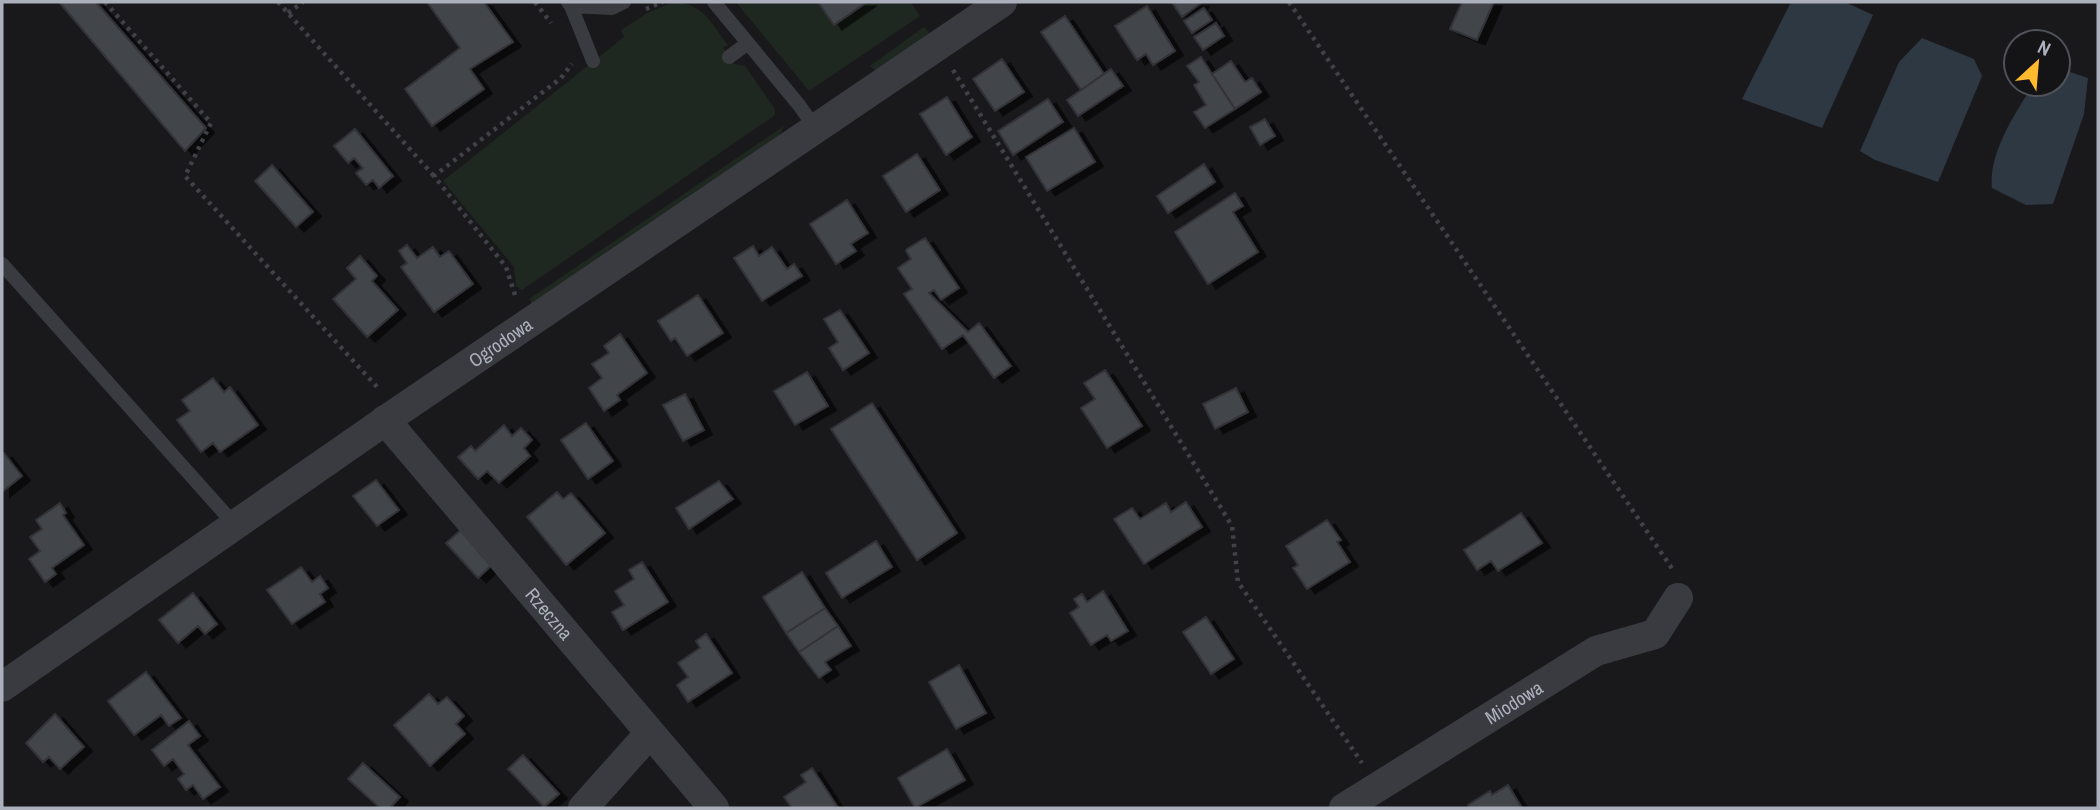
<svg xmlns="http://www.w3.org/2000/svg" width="2100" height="810" viewBox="0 0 2100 810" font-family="'Archivo Narrow',sans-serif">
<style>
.green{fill:#1e2820}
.water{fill:#2e3842}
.building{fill:#434449;stroke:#333338;stroke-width:2;filter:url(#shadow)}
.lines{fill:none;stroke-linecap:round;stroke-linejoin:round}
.path{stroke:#404248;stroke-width:4.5;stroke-dasharray:3.5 5;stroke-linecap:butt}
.lane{stroke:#3a3b41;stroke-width:14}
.street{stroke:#3a3b41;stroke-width:30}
.labels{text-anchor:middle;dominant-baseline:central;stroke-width:5;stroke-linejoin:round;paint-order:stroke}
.street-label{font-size:19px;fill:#abb0bc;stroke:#141417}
</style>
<defs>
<filter id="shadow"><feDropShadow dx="8" dy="4.5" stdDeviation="0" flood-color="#0009"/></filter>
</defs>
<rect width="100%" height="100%" fill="#19191c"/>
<path class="green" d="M673,2C703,3 711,23 728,45L723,48L734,64L745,66L775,109V115L522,290L516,286L514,267L443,181L624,37L621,30L649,12Z
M736,2H906L911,3L920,16L809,91Z
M924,27L930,33L876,71L870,66Z
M784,126L776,142L534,306L529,299Z"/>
<path class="water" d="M1791,2H1845L1873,15L1822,128L1742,99Z
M1922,38L1974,59L1982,76L1938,182L1875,160L1860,151L1899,62Z
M2058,68L2088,78L2084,114L2053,204L2026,205L1992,188C1988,154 2016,111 2034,84H2058Z"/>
<path class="building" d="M59,2H96L206,128L185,151Z
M427,2H484L513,42L470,69L484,89L432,126L405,89L460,48Z
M818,2H867L834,25Z
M1176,2H1201V3L1182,17L1173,4Z
M1462,2H1494L1477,40L1450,29Z
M1147,6L1175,51L1153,65L1146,54L1137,60L1115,26Z
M1204,8L1212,20L1192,33L1184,21Z
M1065,16L1104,74L1081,90L1041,32Z
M1216,23L1224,36L1203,50L1194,37Z
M1201,57L1235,109L1205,128L1194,112L1206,105L1194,85L1199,82L1187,66Z
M1002,59L1024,92L995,111L973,79Z
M1231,61L1245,82L1252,78L1261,92L1235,109L1212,74Z
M1111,69L1123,86L1078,116L1067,100Z
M947,97L972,137L946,155L920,114Z
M1048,99L1063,122L1013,155L998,131Z
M1265,119L1275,136L1260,145L1250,127Z
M1074,128L1095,162L1047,191L1026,157Z
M355,129L393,176L379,188L373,180L366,185L356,173L363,168L354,158L348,163L334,146Z
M917,154L940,190L906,212L883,176Z
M1204,164L1215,182L1168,213L1157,196Z
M272,165L313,212L296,227L255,181Z
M1235,193L1243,206L1233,212L1258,252L1208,284L1175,232Z
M847,200L868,233L851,244L856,251L836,264L810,224Z
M925,238L959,288L941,300L934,290L929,293L968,332L979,323L1011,366L994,378L963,335L942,349L904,294L912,289L898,268L911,259L906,251L907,249Z
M407,245L417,258L433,247L440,257L449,251L473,284L434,312L401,267L407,263L399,251Z
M753,246L759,256L772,247L787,269L794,264L802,276L762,301L734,258Z
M360,256L377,276L372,281L398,310L367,337L333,299L356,279L347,268Z
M698,295L723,333L687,356L675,338L671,341L658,321Z
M840,310L869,353L843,370L829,348L838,342L824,319Z
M620,334L647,373L617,395L620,400L604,411L589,388L602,378L592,364L609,353L604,346Z
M1105,370L1142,426L1107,448L1081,408L1095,399L1084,383Z
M807,372L828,406L795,425L774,391Z
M213,378L224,392L230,387L258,425L220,452L213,443L201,452L177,420L190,411L182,400Z
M1236,388L1248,412L1215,429L1203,404Z
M685,394L704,430L683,441L663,405Z
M872,403L957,533L917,560L831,429Z
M586,423L613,461L588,479L561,440Z
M504,425L512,436L521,428L532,440L524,448L530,456L499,483L487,471L478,479L458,457L471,446L475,451Z
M4,453L22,476L2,492V454Z
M376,480L399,510L377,526L353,496Z
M719,481L733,499L689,529L676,508Z
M557,492L563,499L571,493L605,533L566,565L527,517Z
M1186,502L1202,527L1144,564L1114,519L1132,508L1140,519L1166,503L1171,512Z
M60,503L66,513L63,515L84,545L52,568L56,574L45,582L29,559L40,551L30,537L42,529L36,520Z
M1521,513L1542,543L1498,571L1491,561L1477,570L1464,550Z
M1327,520L1341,540L1337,542L1350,562L1307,589L1293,568L1298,565L1286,546Z
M461,530L493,564L478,578L446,543Z
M876,541L892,567L842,598L826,573Z
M642,562L668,602L623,630L612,612L624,605L615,591L634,579L629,570Z
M301,567L312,582L320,576L328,588L320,594L325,602L292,624L267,590Z
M802,572L825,608L786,633L763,597Z
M1103,591L1128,631L1111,641L1107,635L1091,645L1070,613L1079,607L1074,599L1082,594L1087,602Z
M193,593L217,624L205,634L198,626L178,643L159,620Z
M825,608L838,626L799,652L786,633Z
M1206,617L1234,659L1211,674L1183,632Z
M838,626L851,646L825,662L831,670L819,678L799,652Z
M706,634L732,673L688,702L677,685L688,677L678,663L700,648L696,641Z
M959,665L986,713L956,729L929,682Z
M146,672L181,718L169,726L161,715L134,735L108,701Z
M429,694L438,704L447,697L464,716L456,724L465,734L430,766L394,725Z
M55,714L84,747L60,769L49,757L43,762L26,743Z
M189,721L200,736L188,745L220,787L203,799L193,785L186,790L178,779L184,774L173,759L164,766L152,750Z
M947,749L965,780L915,808L898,778Z
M523,755L559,794L544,807L508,769Z
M363,763L400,797L390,808H380L348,779Z
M812,768L837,806L833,808H792L784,797L806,782L801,775Z
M1508,785L1522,808H1470L1468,805L1490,791L1492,795Z"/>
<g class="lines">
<path class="path" d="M105,2L211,123L185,176L378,388
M278,2L434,176
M535,2L551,23
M1289,2L1673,570
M646,9L663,2
M288,13L303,2
M953,70L1232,526L1238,582L1362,763
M515,295L506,267L434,176L561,78L572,64"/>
<path class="lane" d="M568,2L571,6L612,8L624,2
M714,2L799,105L816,129
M571,6L593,61
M729,57L748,43
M2,264L235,525"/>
<g class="street">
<path id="s1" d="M385,420L714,808"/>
<path id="s2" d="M2,687L399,411L1002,2"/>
<path d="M583,808L650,733"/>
<path id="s3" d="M1344,808L1596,651L1655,634L1678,598"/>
</g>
</g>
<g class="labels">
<g class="street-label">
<text stroke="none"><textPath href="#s2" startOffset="606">Ogrodowa</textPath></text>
<text stroke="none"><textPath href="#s1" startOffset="254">Rzeczna</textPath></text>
<text stroke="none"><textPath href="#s3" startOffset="200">Miodowa</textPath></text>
</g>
</g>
<rect width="2100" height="810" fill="none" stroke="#abb0bc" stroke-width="7"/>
<g transform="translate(2037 63) rotate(26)"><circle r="33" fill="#141417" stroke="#505259" stroke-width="2"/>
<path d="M0-5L12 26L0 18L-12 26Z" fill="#ffba2e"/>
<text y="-10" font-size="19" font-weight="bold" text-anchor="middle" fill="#abb0bc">N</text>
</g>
</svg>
